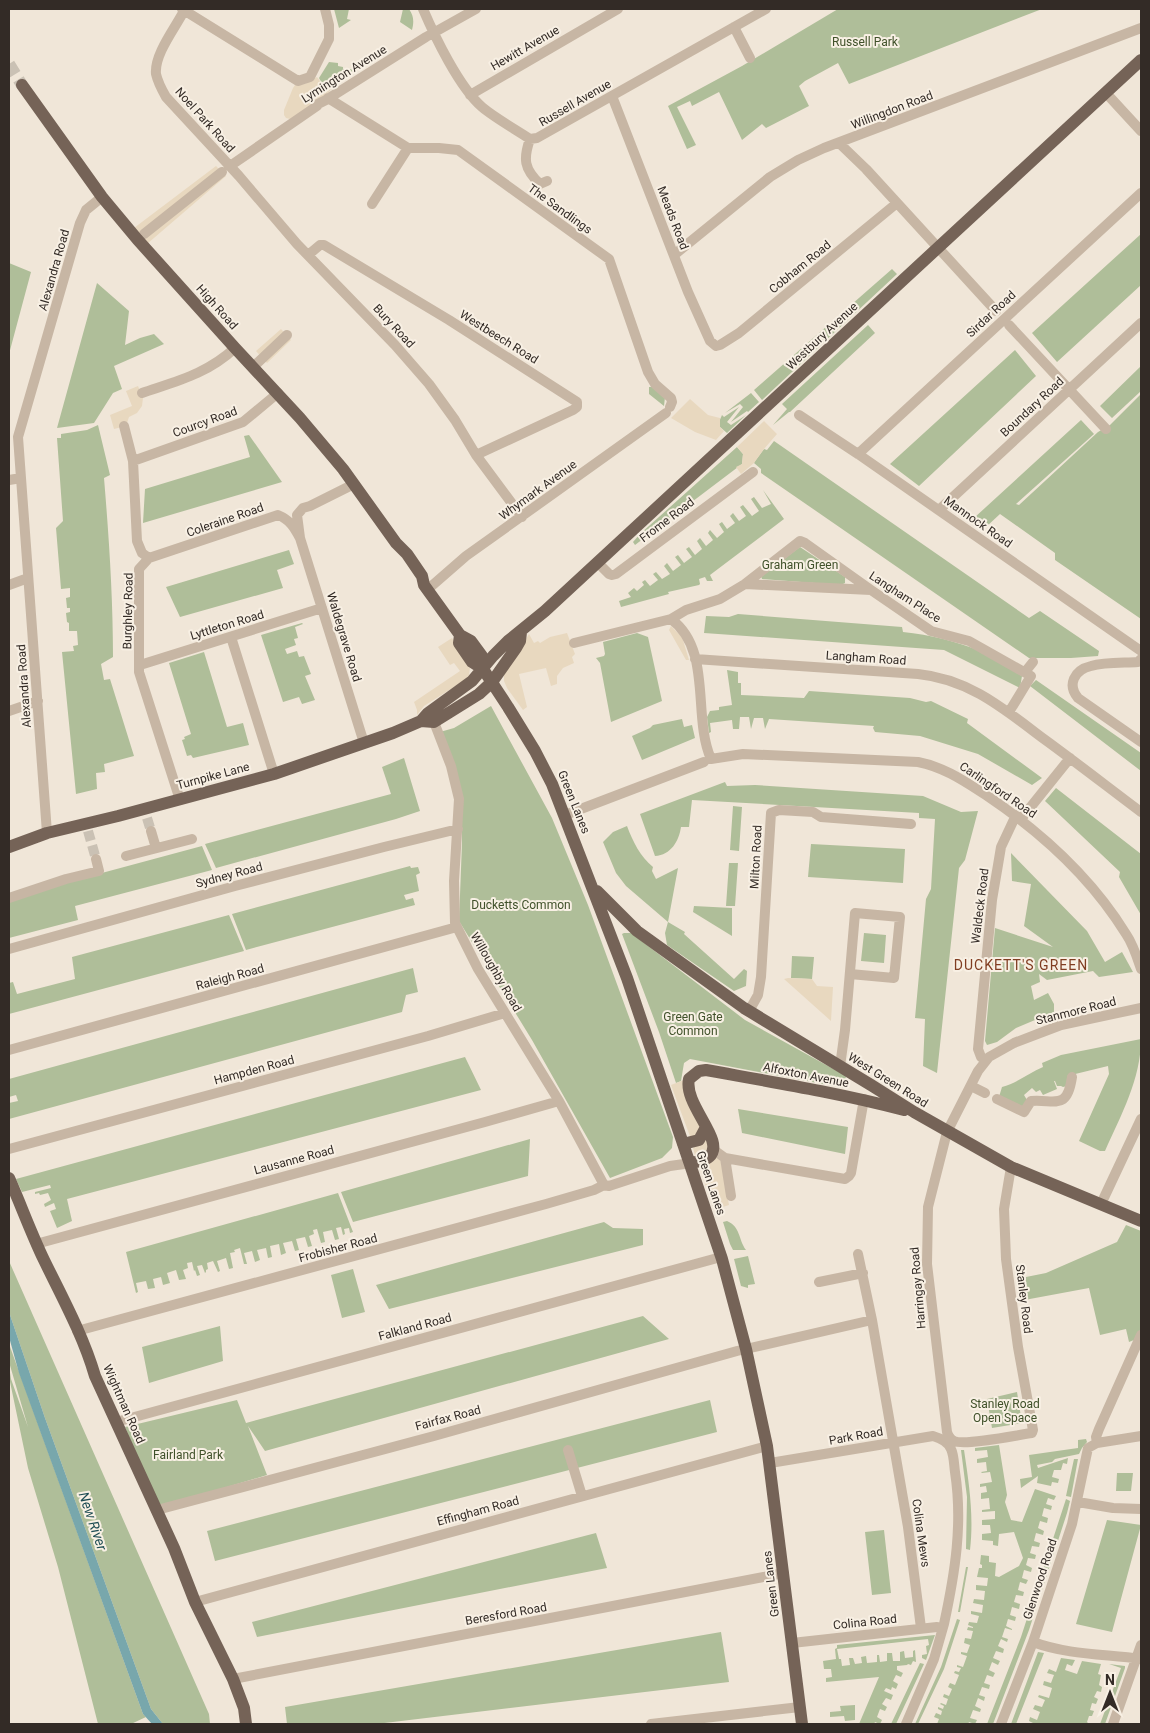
<svg xmlns="http://www.w3.org/2000/svg" width="1150" height="1733" viewBox="0 0 1150 1733" font-family="Roboto,sans-serif">
<style>
.green{fill:#afbe99}
.plaza{fill:#e8d8bf}
.water{fill:#78a7ac}
.lines{fill:none;stroke-linecap:round;stroke-linejoin:round}
.minor-tunnel{stroke:#cac1b4;stroke-width:10;stroke-dasharray:10 5;stroke-linecap:butt}
.major-tunnel{stroke:#cac1b4;stroke-width:12;stroke-dasharray:12 6;stroke-linecap:butt}
.minor{stroke:#c7b6a4;stroke-width:10}
.major{stroke:#756357;stroke-width:12}
.labels{text-anchor:middle;dominant-baseline:central;stroke-width:4;stroke-linejoin:round;paint-order:stroke}
.park-label{font-size:12px;fill:#40512a;stroke:#f8f0e4}
.street-label{font-size:12px;fill:#332b26;stroke:#f8f0e4}
.neighbourhood-label{font-size:14px;letter-spacing:1px;fill:#803d21;stroke:#f8f0e4}
.water-label{font-size:14px;font-style:italic;fill:#1d4c53;stroke:#f8f0e4}
</style>
<rect width="100%" height="100%" fill="#f0e6d8"/>
<path class="green" d="M334,9H349L347,19L351,20L339,28Z
M403,9H409C414,16 414,22 412,30L400,22Z
M838,9H1042L849,84L838,63L805,81L799,86L809,106L766,128L762,124L742,140L719,92L692,106L690,101L677,107L696,145L687,149L668,106L742,66Z
M329,62L338,63V66L343,67V69H351L353,71C343,78 327,94 319,78Z
M1141,234V285L1057,362L1032,333Z
M9,263L31,272L9,354Z
M892,269L897,274L762,400L754,390Z
M97,283L129,311L125,345L140,338L154,334L164,344L114,366L122,389L113,393L94,423L57,428Z
M868,325L875,333L790,412H789L773,425L787,409L782,404Z
M1015,350L1036,376L919,486L890,464Z
M1141,366V391L1112,418L1100,406Z
M649,387H652L665,397L664,406L649,394Z
M751,393L759,402L748,412L747,411L731,422L743,407L740,404L725,413Z
M1141,394V619L1055,560V553L1000,514L986,527L974,518L1081,420L1094,434L1016,504L1019,505L1098,432L1110,425Z
M739,407L727,422L731,425L746,415L727,433L720,427L719,422L722,415L724,417Z
M98,425L110,475L104,478C109,538 113,597 113,657L101,664L104,680L110,679L134,756L104,764L105,772L96,773L97,789L76,794L62,652L74,651L73,646L78,645L77,631H69V623L67,622L66,613L70,612V608H67L66,598L70,597V588L61,589L56,528L63,521L57,438H61V434L87,430Z
M249,435L282,482L143,523L145,489L250,457L244,436Z
M774,441L1029,618L1040,611L1099,651L1098,656L1071,658H1029L761,473V469L754,463L755,461L764,449L767,450Z
M737,447L743,454L742,464L635,545L633,542L640,534Z
M763,490L784,519L710,575L713,581H707L705,577L699,579L700,584L699,585L668,592L669,594L621,607L619,601L631,597L628,593L634,588L637,591L644,585L642,582L645,580L650,586L658,580L653,574L656,572L662,579L670,574L664,566L667,563L673,571L681,565L675,557L678,555L684,563L692,557L686,549L689,547L695,555L702,549L697,541L700,538L706,546L713,540L708,533L710,530L717,538L724,532L719,524L722,522L727,529L735,523L730,516L733,513L739,521L746,516L740,507L743,505L752,516L759,511L751,499L754,497L762,508L771,504Z
M800,547L845,577V583L841,585L762,579L761,576Z
M289,550L294,564L277,570L283,588L180,617L166,587Z
M738,614L902,627L903,632C930,635 957,641 982,652C996,659 1009,668 1022,676L1020,688L944,650L704,633L706,616L729,617Z
M302,623L303,624L295,627L298,638L294,639L296,645L285,649L287,654L297,651L299,657L304,656L311,674L305,676L315,700L302,704L299,697L283,702L261,635Z
M637,633L648,637L662,701L611,722L600,663L596,658L604,656L605,654L603,642Z
M204,652L227,727L243,723L249,745L193,758L191,755L187,756L182,740L185,739L184,737L191,734L169,663Z
M727,670L738,672V683H741V695L804,698L809,691L910,698L926,702L931,701L968,719L967,723L1042,778L1032,785L978,754L920,736L875,732L873,728L874,726L769,719L765,729L763,718H754L751,729L749,717H740L739,729H733L732,720L710,723L711,732L709,733L707,717L710,711L719,710V707L732,705Z
M1036,680L1141,753V771L1030,686Z
M491,706L552,818L588,905L673,1137L672,1148L662,1158L610,1178L532,1040L459,921L462,843V794L440,732L454,728Z
M682,719L684,727L692,725L695,738L642,760L632,736L650,728L653,725Z
M404,758L420,811L396,819L216,868L205,844L391,794L382,767Z
M725,782L727,786L755,785L923,796L961,812L978,811L965,860L959,868L937,1073L923,1066L925,1019L915,1018L926,899L931,889L935,819L919,818V813L692,800L689,827H681C679,841 671,855 655,856L640,814Z
M1056,788L1141,854V915L1119,877L1120,872L1045,801Z
M733,806L742,807L739,851L730,850Z
M627,826C633,842 640,856 653,867L652,871L656,879L678,868L668,922L685,932L684,934L734,979L744,969L747,971L746,986L734,991L667,945L665,933L668,922L626,886L616,873L603,842L613,832Z
M811,844L905,849L903,883L808,877Z
M202,846L212,870L75,906L78,920L9,938V898Z
M1011,853L1087,931L1105,962L1122,952L1133,972L1099,977L1093,971L1047,980L1039,974L1040,982L1031,986L1034,1000L1048,993L1054,1004V1012L1016,1028L997,1042L987,1045L985,1041L995,928L1053,947L1024,926L1031,884L1012,881Z
M729,863H738L735,906H726Z
M410,866L411,868L418,867L420,873L416,875L419,891L404,895L406,900L413,898L415,905L246,950L232,914Z
M694,906L732,908V936L693,912Z
M229,915L244,951L9,1014V983L13,982L17,994L75,979L72,957Z
M624,933H631L745,1020L846,1076L844,1088L690,1059L684,1063L681,1081L676,1083L659,1032L622,934Z
M864,933L886,935L884,963L861,961Z
M792,956L814,957L812,979L791,978Z
M413,968L418,992L406,995L402,1012L9,1119V1103L18,1101L16,1095L9,1097V1079Z
M1141,1039C1141,1079 1121,1115 1105,1151H1100L1079,1141L1109,1074L1108,1066L1067,1076V1086L1063,1087L1061,1086H1057L1055,1081H1054L1057,1089L1043,1095L1040,1090L1036,1092L1032,1088L1024,1095L1027,1100L1023,1108L999,1097L1002,1087C1017,1083 1029,1073 1043,1067L1042,1063L1061,1055Z
M465,1057L481,1090L67,1199L72,1221L57,1228L50,1211L56,1209L54,1203L45,1207L44,1204L51,1200L48,1193L40,1195L39,1193L35,1194V1192L51,1188L50,1185L22,1192L16,1179Z
M738,1109L848,1127L845,1154L742,1133Z
M530,1139L528,1176L353,1222L341,1192Z
M338,1193L353,1232L350,1233L349,1228L344,1229L345,1234L343,1235L341,1227L336,1228L339,1239L335,1240L332,1230L323,1232L325,1242L321,1243L317,1229L313,1230L314,1234L309,1236L312,1246L308,1247L305,1237L296,1239L299,1250L295,1251L292,1241L283,1243L286,1253L281,1255L279,1244L270,1246L272,1257L268,1258L266,1248L257,1250L260,1260L255,1262L252,1251L244,1253L247,1264H244L240,1248L234,1250L235,1252L230,1253L233,1268L229,1269L226,1258L217,1261L220,1271L218,1272L213,1261L207,1263L208,1269L206,1270V1272L205,1273L202,1265L197,1266L200,1275L197,1276L195,1270L194,1271L192,1262L187,1263L188,1268L183,1270L186,1279L179,1280L176,1270L167,1273L170,1283L163,1285L161,1277L153,1279L155,1288L148,1289L146,1281L136,1283L138,1292L136,1293L126,1252Z
M727,1221C741,1227 738,1239 746,1250H733L730,1244L723,1222Z
M604,1222L613,1228L643,1229V1245L389,1309L376,1285Z
M1126,1225L1141,1231V1329L1134,1340L1129,1342L1126,1329L1100,1335L1089,1288L1019,1301L1016,1279L1046,1273L1117,1242Z
M748,1256L755,1284L748,1285V1288L741,1286L734,1259Z
M9,1261L209,1714L210,1724H163L151,1709L45,1418L9,1312Z
M353,1269L365,1312L342,1318L331,1275Z
M643,1316L669,1339L265,1451L248,1426L267,1475L158,1508L125,1427L237,1400L246,1423Z
M220,1326L223,1361L149,1383L142,1347Z
M9,1344L143,1714L146,1717L131,1724H98L58,1567L28,1468L9,1377V1366L11,1379L28,1427L9,1362Z
M1017,1392L1022,1423L992,1428L987,1399Z
M710,1400L717,1432L215,1561L207,1531Z
M1086,1439L1087,1442L1082,1448L1079,1454L1055,1459L1052,1462L1037,1465L1038,1468L1068,1458L1067,1464L1063,1463L1061,1470H1054L1052,1477L1059,1479L1058,1483L1052,1482L1051,1486L1037,1483L1038,1476L1021,1488L1020,1479L1032,1477L1029,1455L1078,1448V1440Z
M999,1445L1007,1495L1005,1502L1011,1520L1022,1522L1035,1489L1056,1496L1054,1500L1048,1498L1046,1504L1052,1506L1051,1510L1044,1508L1042,1516L1048,1518L1047,1523L1040,1521L1038,1528L1044,1531L1043,1535L1036,1533L1034,1541L1040,1543L1039,1547L1032,1546L1030,1553L1036,1555L1035,1559L1028,1558L1026,1565L1032,1568L1031,1572L1024,1570L1022,1578L1028,1580L1026,1584L1020,1582L1018,1590L1024,1592L1023,1596L1016,1595L1014,1602L1020,1604L1019,1609L1012,1607L1010,1615L1016,1617L1015,1621L1008,1619L1006,1626L1012,1629V1630L1005,1628L1002,1637L1008,1639L1007,1642L1001,1639L998,1646L1004,1649L1003,1653L996,1651L993,1658L1000,1661L998,1665L992,1662L989,1670L995,1673L993,1677L987,1675L984,1683L990,1685L989,1689L982,1687L979,1695L985,1697L984,1701L978,1698L975,1706L981,1709L980,1712L973,1710L970,1718L977,1720L975,1724L969,1722L968,1724H937L939,1719L934,1717L936,1713L941,1715L942,1711L938,1709V1707L943,1709L944,1706L940,1704L941,1703L946,1705L948,1699L943,1697L944,1694L949,1696L952,1689L948,1687L950,1683L955,1685L959,1675L954,1673L955,1671L959,1672L961,1668L957,1667V1665L963,1667L967,1656L961,1654V1652L967,1653L970,1645L964,1643L965,1638L971,1639L973,1631L967,1630L968,1627L973,1628V1627L968,1625L969,1622L977,1623L979,1616L971,1614V1611L982,1613L983,1605L973,1603L974,1599L984,1600L985,1591L976,1590V1585L987,1586L988,1578L977,1577L979,1568H982V1565L980,1564L981,1555L989,1556V1562L996,1563L995,1576L999,1577L1019,1566L1023,1558L1014,1532L999,1534L998,1546L993,1545V1541L982,1540V1534L991,1533L990,1525H982V1520L995,1519V1511L982,1512V1510L990,1509L989,1498L981,1499V1493L987,1492L986,1486L980,1487V1484L992,1482L990,1472L982,1473L981,1472L987,1471L986,1462L977,1463V1459L988,1457L987,1450L975,1451V1448Z
M961,1450H964C969,1483 974,1516 970,1550L966,1549L967,1497Z
M1074,1459H1078L1071,1497L1066,1496Z
M1117,1473H1133L1131,1491H1116Z
M1066,1499L1070,1501L1067,1513L1029,1630L993,1724H987L1021,1637Z
M1107,1520L1141,1525L1112,1632L1076,1624Z
M884,1530L891,1593L872,1595L865,1532Z
M596,1533L607,1568L257,1637L252,1622Z
M966,1567H968L960,1612H958Z
M957,1619L960,1620L944,1669L918,1724H915L941,1667Z
M721,1632L729,1682L376,1724H287L285,1707Z
M935,1635L926,1660L922,1658V1655L927,1654L926,1646L929,1645L928,1639L837,1649L839,1659H841L842,1666L850,1665L849,1658H853L855,1664L862,1663L861,1657L866,1656L867,1663L877,1662V1655H879L880,1662L887,1661V1653H892L893,1661H900V1652L904,1651L905,1658L913,1657V1651L915,1650L916,1662L913,1661L911,1665L908,1664L907,1665L897,1666V1670L903,1673L901,1677L896,1675L893,1681L898,1684L896,1689L892,1687L891,1690L886,1688L884,1691L893,1695L891,1700L886,1698L882,1704L887,1707L885,1711L880,1709L877,1717L882,1720L880,1724L875,1722L874,1724H859L879,1677L826,1682V1678L832,1677L831,1669H824L823,1661L836,1659L835,1649L837,1648V1645Z
M1038,1652L1044,1653L1016,1724H1011Z
M1061,1658L1075,1660L1072,1666L1067,1664L1065,1670L1077,1674L1082,1661L1101,1664L1098,1674L1101,1675L1099,1685L1102,1687L1101,1692L1097,1691L1094,1697L1098,1699L1096,1704L1092,1703L1090,1710L1094,1711L1092,1716H1089L1087,1722L1089,1724H1035L1029,1721L1030,1717L1037,1720L1040,1712L1033,1709L1035,1705L1042,1707L1045,1700L1038,1697L1039,1695L1049,1698L1052,1688L1043,1685L1044,1681L1051,1683L1054,1675L1047,1673L1049,1669L1056,1672Z
M920,1663L924,1664L896,1724H891Z
M1109,1664L1125,1666V1668L1105,1724H1100L1121,1668Z
M855,1705V1720L845,1721L844,1716L830,1717V1712L841,1711L840,1706Z"/>
<path class="plaza" d="M317,77L323,85L327,86L333,85V87L326,96L290,119L286,118L284,115V110L293,88L295,85L305,84Z
M216,166L226,176L147,244L134,228Z
M281,329L291,340L267,363L256,351Z
M138,386L143,398L142,406L137,413L129,417L126,426L114,429L110,415L132,406L126,391Z
M690,399L708,415L720,418V427L724,431L716,440L695,432L671,418Z
M764,421L777,434L764,449L754,463L741,474L736,467L742,464L743,454L737,447Z
M671,626L682,637L689,660H686L669,630Z
M567,633L575,654L572,657L574,663L563,668L557,676V684L551,686L546,668L519,674L527,707L523,710L507,688L504,681V675L529,634L534,643L538,641L540,643L550,637Z
M452,638L470,668L469,675L465,680L424,706L417,715V710L414,702L460,671L454,663L450,665L438,647Z
M788,978L812,979L817,986L833,987L831,1021L784,979Z
M684,1080L701,1125L699,1131L691,1139L671,1085Z
M706,1137L709,1145L706,1152L696,1159L693,1148Z
M716,1154L720,1157L729,1205L714,1210L701,1172Z"/>
<path class="water" d="M9,1312L45,1418L151,1709L163,1724H152L143,1714L19,1373L9,1337Z"/>
<g class="lines">
<path class="minor-tunnel" d="M147,818L151,831
M88,831L96,859"/>
<path class="major-tunnel" d="M9,64L22,85"/>
<path class="minor" d="M182,9L298,81L310,77L329,39V25L325,9
M185,9C176,27 154,54 156,74C158,83 162,90 166,97L239,176L297,244L395,345L429,384L455,420L476,455L522,517
M423,9C435,37 459,87 482,107C495,118 515,129 530,139L537,138L766,9
M734,27L750,58
M1106,93L1141,131
M470,95L618,9
M612,96L688,292L710,341L716,346L720,345L739,333L897,203
M328,98L408,148
M530,139C523,159 524,169 540,184L547,181
M839,143L866,169L996,311
M408,148H439L458,150L609,259L648,372L655,384L671,398L672,402L670,407
M230,166L317,106L318,104L326,100L426,37L476,9
M372,204L408,148
M144,234L222,172
M308,255L320,245H324L449,320L577,402V407L573,410L476,455
M674,255L770,177L798,160L824,148L1141,28
M1009,325L1106,429
M253,367L287,335
M142,393C177,381 207,374 235,348
M799,415L858,454L1141,651
M124,426L133,461L137,541L142,553L149,558
M858,454L1141,193
M133,461L243,422L278,393
M9,480L21,478
M354,484L310,506L303,508L297,515L300,538L364,743
M939,510L1141,323
M598,563L609,574L612,575L616,574L753,472
M745,584L871,590
M9,585L28,578
M427,590L466,556L666,413
M671,619C713,650 692,716 711,759L743,754L918,762C944,767 964,781 986,795C1041,832 1091,877 1126,934C1133,944 1137,957 1141,969
M231,637L274,774
M574,643L671,619L686,610L720,599L745,584L800,541L805,543L871,590L931,631L969,641L1031,676L1009,712
M695,659L918,674C969,679 1004,709 1044,739C1077,763 1109,788 1141,812
M1141,659L1138,662C1123,663 1105,662 1091,666C1074,670 1067,685 1078,698L1141,742
M140,665L322,608
M1025,672L1033,662
M9,711L38,701
M434,722L451,766L459,799L454,881L455,923L478,969L559,1101L604,1185
M180,800L139,672V569L149,558L278,515C290,520 294,527 300,538
M565,815L704,762
M1021,819L1070,758
M151,831L156,848
M47,833L18,437L80,223L86,210L102,197
M126,856L192,839
M9,898L66,879L99,871L96,859
M9,949L235,886L384,847L458,829
M749,1011L758,995L761,977L771,813L779,810L813,812L821,817L911,824
M9,1050L457,927
M985,1060L981,1057L978,1049L992,900L998,865L1001,847L1016,815
M840,1066L845,1030L855,913L900,917L894,978L850,974
M971,1086L985,1093
M997,1099L1024,1112L1031,1101C1055,1099 1067,1111 1072,1077
M9,1149L428,1036L505,1013
M714,1150L725,1158L845,1179L849,1176L851,1173L864,1099
M725,1158L731,1196
M1011,1167L1004,1209L1006,1259L1018,1347L1033,1430L1032,1433C1017,1435 965,1446 954,1441C950,1439 948,1435 947,1432L927,1264L928,1207L947,1132L978,1071L989,1057L1014,1043L1061,1025L1141,1008
M1101,1204L1141,1119
M36,1244L485,1122L559,1101
M858,1254L872,1320L908,1527L921,1628
M819,1282L863,1273
M77,1331L546,1204L594,1190L604,1185L609,1186L670,1166L691,1163
M116,1422L721,1257
M1097,1443L1096,1437L1099,1429L1141,1335
M568,1450L582,1496
M770,1463L933,1436C940,1438 948,1442 951,1449C954,1455 954,1465 955,1472C963,1524 955,1573 944,1624L934,1659L906,1724
M1078,1502L1113,1508L1141,1509
M157,1510L434,1436L737,1351L872,1320
M195,1602L767,1446
M1033,1642C1068,1655 1105,1654 1141,1659
M792,1643L937,1627L942,1629
M233,1679L784,1573
M651,1724L800,1707
M1001,1724L1033,1642L1072,1524L1088,1448L1097,1443L1141,1436
M1113,1724L1141,1645"/>
<path class="major" d="M22,85L102,197L137,239L235,348L300,418L343,469L396,543L407,554L422,576L424,585L460,635L471,641L482,656L483,669
M460,635L459,643L472,662L483,669L508,707L535,751L552,784L627,978L722,1259L746,1349L767,1446L802,1724
M421,721L428,713L472,681L493,656L508,641L545,611L1141,60
M9,847L47,833L118,816L274,774L393,733L421,721L434,722L479,694L492,682L516,648L520,641L521,632
M597,891L637,931L744,1008L871,1085L914,1112L1011,1167L1141,1221
M683,1144L699,1140L706,1127
M691,1163C696,1162 705,1161 709,1157C727,1141 683,1105 689,1079L699,1071L706,1070C772,1082 839,1093 904,1110
M9,1178C21,1205 31,1233 44,1260C62,1297 83,1335 95,1376L174,1548L195,1602L233,1679L244,1708L246,1724"/>
</g>
<g class="labels">
<g class="park-label">
<text x="865" y="42">Russell Park</text>
<text x="800" y="565">Graham Green</text>
<text x="521" y="905">Ducketts Common</text>
<text x="693" y="1017">Green Gate<tspan x="693" dy="14">Common</tspan></text>
<text x="1005" y="1404">Stanley Road<tspan x="1005" dy="14">Open Space</tspan></text>
<text x="188" y="1455">Fairland Park</text>
</g>
<g class="street-label">
<text transform="translate(525 48) rotate(-30)">Hewitt Avenue</text>
<text transform="translate(344 74) rotate(-32)">Lymington Avenue</text>
<text transform="translate(575 103) rotate(-30)">Russell Avenue</text>
<text transform="translate(892 110) rotate(-21)">Willingdon Road</text>
<text transform="translate(205 120) rotate(48)">Noel Park Road</text>
<text transform="translate(560 209) rotate(36)">The Sandlings</text>
<text transform="translate(673 218) rotate(69)">Meads Road</text>
<text transform="translate(800 267) rotate(-39)">Cobham Road</text>
<text transform="translate(54 270) rotate(-74)">Alexandra Road</text>
<text transform="translate(217 307) rotate(48)">High Road</text>
<text transform="translate(991 314) rotate(-43)">Sirdar Road</text>
<text transform="translate(394 326) rotate(47)">Bury Road</text>
<text transform="translate(822 336) rotate(-43)">Westbury Avenue</text>
<text transform="translate(499 337) rotate(32)">Westbeech Road</text>
<text transform="translate(1032 407) rotate(-43)">Boundary Road</text>
<text transform="translate(205 422) rotate(-20)">Courcy Road</text>
<text transform="translate(538 490) rotate(-36)">Whymark Avenue</text>
<text transform="translate(225 520) rotate(-19)">Coleraine Road</text>
<text transform="translate(667 520) rotate(-37)">Frome Road</text>
<text transform="translate(978 522) rotate(35)">Mannock Road</text>
<text transform="translate(905 597) rotate(33)">Langham Place</text>
<text transform="translate(128 611) rotate(-89)">Burghley Road</text>
<text transform="translate(227 625) rotate(-17)">Lyttleton Road</text>
<text transform="translate(344 637) rotate(73)">Waldegrave Road</text>
<text transform="translate(866 658) rotate(4)">Langham Road</text>
<text transform="translate(24 686) rotate(-94)">Alexandra Road</text>
<text transform="translate(213 776) rotate(-15)">Turnpike Lane</text>
<text transform="translate(998 790) rotate(34)">Carlingford Road</text>
<text transform="translate(574 802) rotate(68)">Green Lanes</text>
<text transform="translate(756 857) rotate(-87)">Milton Road</text>
<text transform="translate(229 875) rotate(-15)">Sydney Road</text>
<text transform="translate(980 906) rotate(-83)">Waldeck Road</text>
<text transform="translate(496 972) rotate(60)">Willoughby Road</text>
<text transform="translate(230 977) rotate(-15)">Raleigh Road</text>
<text transform="translate(1076 1011) rotate(-14)">Stanmore Road</text>
<text transform="translate(254 1070) rotate(-15)">Hampden Road</text>
<text transform="translate(806 1075) rotate(11)">Alfoxton Avenue</text>
<text transform="translate(888 1080) rotate(32)">West Green Road</text>
<text transform="translate(294 1160) rotate(-15)">Lausanne Road</text>
<text transform="translate(711 1183) rotate(71)">Green Lanes</text>
<text transform="translate(338 1248) rotate(-15)">Frobisher Road</text>
<text transform="translate(918 1288) rotate(-95)">Harringay Road</text>
<text transform="translate(1024 1299) rotate(83)">Stanley Road</text>
<text transform="translate(415 1327) rotate(-15)">Falkland Road</text>
<text transform="translate(124 1404) rotate(66)">Wightman Road</text>
<text transform="translate(448 1418) rotate(-15)">Fairfax Road</text>
<text transform="translate(856 1436) rotate(-10)">Park Road</text>
<text transform="translate(478 1511) rotate(-15)">Effingham Road</text>
<text transform="translate(921 1533) rotate(82)">Colina Mews</text>
<text transform="translate(1040 1579) rotate(-72)">Glenwood Road</text>
<text transform="translate(771 1584) rotate(-97)">Green Lanes</text>
<text transform="translate(506 1614) rotate(-10)">Beresford Road</text>
<text transform="translate(865 1622) rotate(-6)">Colina Road</text>
</g>
<g class="neighbourhood-label">
<text x="1021" y="965">DUCKETT'S GREEN</text>
</g>
<g class="water-label">
<text transform="translate(93 1521) rotate(71)">New River</text>
</g>
</g>
<rect width="1150" height="1733" fill="none" stroke="#332b26" stroke-width="20"/>
<g transform="translate(1110 1693)" stroke="#f8f0e4" stroke-width="4" paint-order="stroke">
<path d="M0-4L9 19L0 12L-9 19Z" fill="#332b26"/>
<text y="-8" font-size="14" font-weight="bold" text-anchor="middle" fill="#332b26">N</text>
</g>
</svg>
